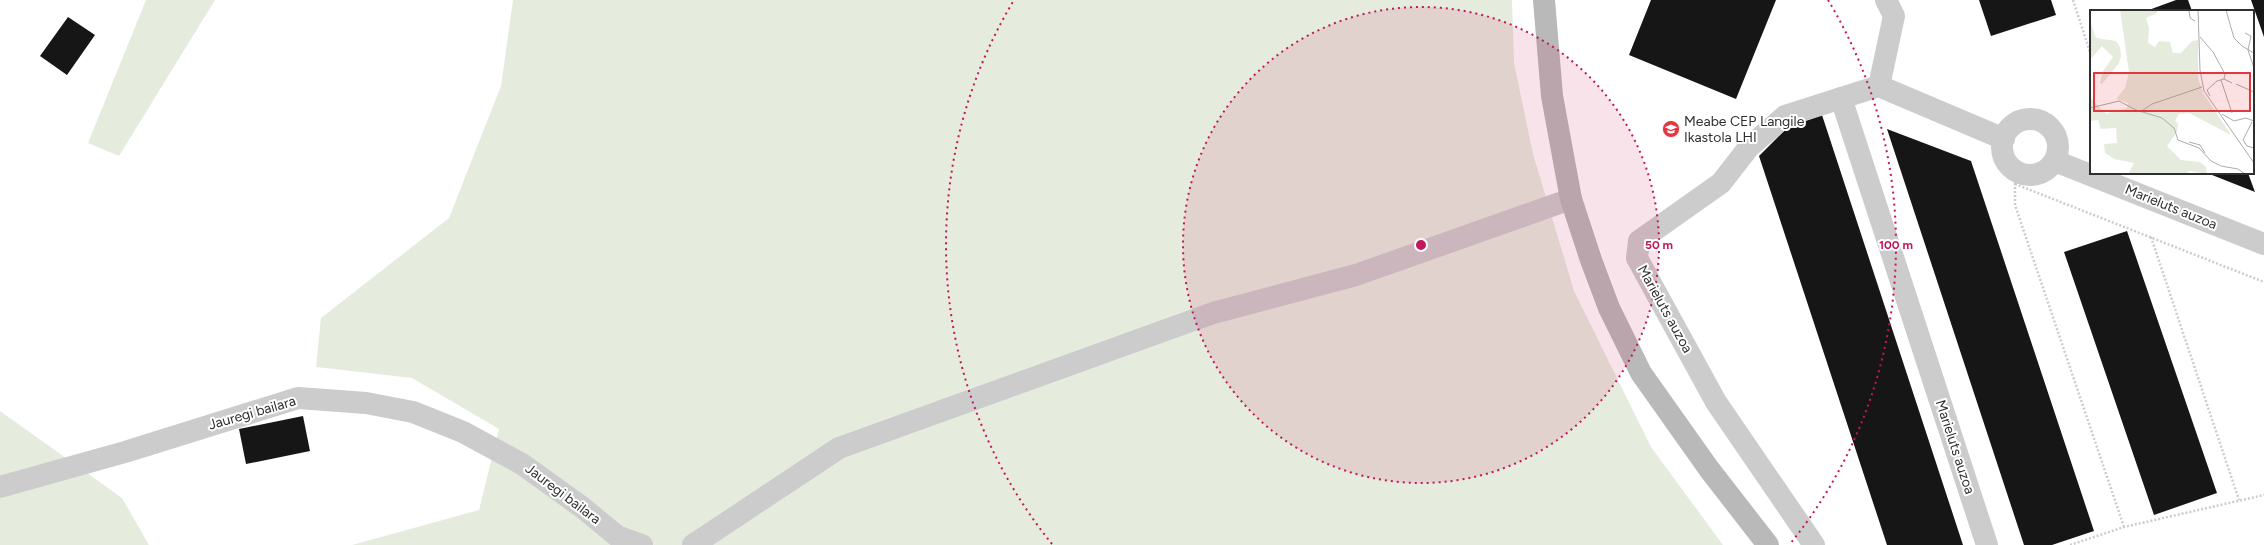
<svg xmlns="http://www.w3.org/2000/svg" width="2264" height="545" viewBox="0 0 2264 545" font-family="Figtree,sans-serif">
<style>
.green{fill:#e5ecde}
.building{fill:#161616}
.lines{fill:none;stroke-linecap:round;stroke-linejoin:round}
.path{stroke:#ccc;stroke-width:2.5;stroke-dasharray:2 2;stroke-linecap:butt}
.pedestrian{stroke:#ccc;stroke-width:22}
.minor{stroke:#ccc;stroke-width:22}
.secondary{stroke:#b9b9b9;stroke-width:22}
.ring{fill:none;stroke:#c2185b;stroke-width:2;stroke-dasharray:2 4}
.labels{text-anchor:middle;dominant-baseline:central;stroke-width:4;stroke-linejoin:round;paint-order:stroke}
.poi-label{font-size:14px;fill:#2f2f2f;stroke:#fff;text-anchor:start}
.street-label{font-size:14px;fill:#2f2f2f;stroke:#fff}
.inset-road{fill:none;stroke:#acacac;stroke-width:1}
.view{fill:#e1373e;fill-opacity:0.15;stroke:#e1373e;stroke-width:2}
.inset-edge{fill:none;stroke:#2f2f2f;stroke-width:2}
.centre{fill:#c2185b;stroke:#fff;stroke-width:2}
.ring-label{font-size:12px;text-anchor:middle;font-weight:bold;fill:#c2185b;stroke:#fff;stroke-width:4;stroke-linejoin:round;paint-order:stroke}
</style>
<rect width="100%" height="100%" fill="#fff"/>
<path class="green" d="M146,0H215L119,156L88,143Z
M513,0H1512L1514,63L1533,154L1574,291L1651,447L1723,545H352L479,510L499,429L412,378L316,367L321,318L449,218L501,86Z
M0,411L122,498L149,545H0Z"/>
<path class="building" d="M1651,0H1776L1736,99L1629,55Z
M1979,0H2051L2056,15L1991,36Z
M2176,0H2188L2192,11H2146Z
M2251,0H2264V37Z
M68,17L95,35L67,75L40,56Z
M1822,115L1963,545H1887L1759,156L1788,127Z
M1887,129L1971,161L2094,531L2052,545H2024Z
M2207,173H2248L2255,192Z
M2127,231L2217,493L2154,515L2064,252Z
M303,416L310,451L246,464L239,429Z"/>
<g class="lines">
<path class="path" d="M2073,0L2091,55
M2015,171V205L2124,527
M2015,184L2264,282
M2151,237L2239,500
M2070,545L2124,527L2264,495"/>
<path class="pedestrian" d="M1814,545L1716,402L1637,258L1639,241L1721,183L1749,147L1785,116L1879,86L1894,16L1886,0"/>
<path class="minor" d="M1879,86L2004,139
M1841,98L1987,545
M2002 147a28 28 0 1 1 56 0a28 28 0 1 1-56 0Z
M2055,161L2264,244
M0,487L125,452L298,398L366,403L413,412L463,432L522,464L583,508L617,536L642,545
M693,545L839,448L1213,313L1356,275L1571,199"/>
<path class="secondary" d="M1544,0L1552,96L1571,199L1591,260L1609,308L1641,373L1709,469L1768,545"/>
</g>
<circle cx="1421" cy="245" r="238" fill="#c2185b" fill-opacity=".12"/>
<g class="ring">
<circle cx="1421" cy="245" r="238"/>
<path d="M1052 544A475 475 0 0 1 1014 0M1828 0A475 475 0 0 1 1790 544"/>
</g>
<defs>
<g id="school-disc" transform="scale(0.9)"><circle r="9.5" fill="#e1373e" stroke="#fff"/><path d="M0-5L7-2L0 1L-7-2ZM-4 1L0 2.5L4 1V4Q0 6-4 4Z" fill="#fff"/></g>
</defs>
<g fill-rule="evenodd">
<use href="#school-disc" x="1671" y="129"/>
</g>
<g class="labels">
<g class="poi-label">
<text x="1684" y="121">Meabe CEP Langile<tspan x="1684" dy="16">Ikastola LHI</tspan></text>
</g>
<g class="street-label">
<text transform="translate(2171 207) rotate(22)">Marieluts auzoa</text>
<text transform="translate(1665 309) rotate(61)">Marieluts auzoa</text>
<text transform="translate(252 413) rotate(-16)">Jauregi bailara</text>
<text transform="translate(1955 447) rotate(72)">Marieluts auzoa</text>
<text transform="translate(563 494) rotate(37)">Jauregi bailara</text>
</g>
</g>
<g transform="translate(2090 10)">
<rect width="164" height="164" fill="#fff"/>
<path d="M30,0H67V3L56,8L59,18L58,33L65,37L69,31L80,32L83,43H91L102,31L108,30V68L113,83L141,125L99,103L89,104L85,111L88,114L87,122L77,136L91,150L110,152L116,157L117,164L100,161L94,164H38L44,153L24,149L15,143L14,134L27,133L26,118L11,119L8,110L0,111V87L16,104L37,98L38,93L26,89L35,78L39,62ZM0,11L6,28L26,31L30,37L31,46L29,53L12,74L10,73L13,61L23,47L12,36L0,50Z" fill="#e5ecde"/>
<path class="inset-road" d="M99,0L100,8L105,11M108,0L110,60L114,81L164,153M136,0L144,28L152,36L164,43M155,23L161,26L158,40L164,58M110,27L123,42L135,64L134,69M131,70L142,103M146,74L164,82M120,86L117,80L127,71L134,69L142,73M0,98L29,91L46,100L72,108L84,118L88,130L109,138L121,151L131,156L148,159L155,164M50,102L62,94L112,77M132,104L144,111L156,108L164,111M162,112L153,130L157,136L164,138M99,132L110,135L115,143"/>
<path class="view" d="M4,63H160V101H4Z"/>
<rect width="164" height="164" class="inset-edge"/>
</g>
<circle cx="1421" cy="245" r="6" class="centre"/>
<g class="ring-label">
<text x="1659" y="249">50 m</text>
<text x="1896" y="249">100 m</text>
</g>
</svg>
